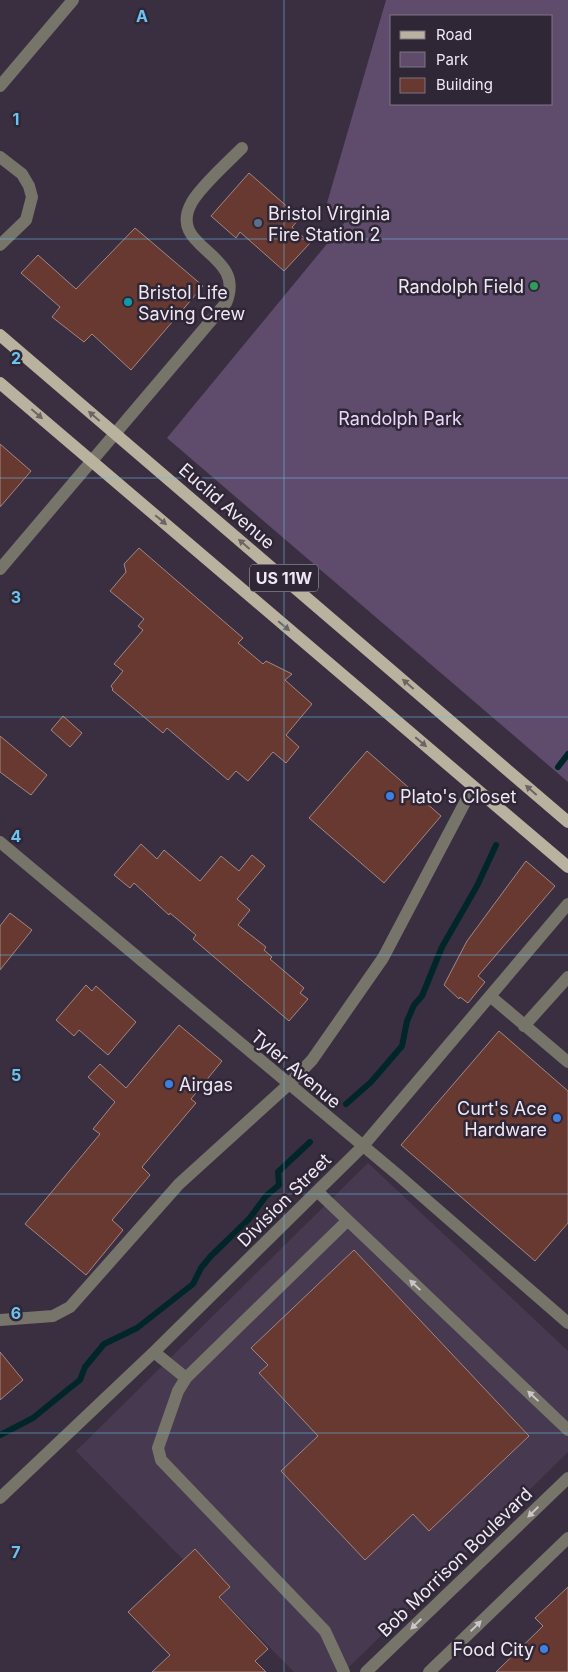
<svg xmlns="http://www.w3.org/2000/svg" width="568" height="1672" viewBox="0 0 568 1672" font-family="Inter,sans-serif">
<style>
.built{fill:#473a50}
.green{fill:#5f4c6c;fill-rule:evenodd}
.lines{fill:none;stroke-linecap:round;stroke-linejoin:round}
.stream{stroke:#01262a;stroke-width:6}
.building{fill:#673931;stroke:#a28783}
.minor{stroke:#77746a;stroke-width:12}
.major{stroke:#b9b29f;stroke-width:12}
.oneway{fill:#6d6565}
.oneway2{fill:#cbc5cb}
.grid{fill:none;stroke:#6bc3f2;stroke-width:1;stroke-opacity:0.55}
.service-dot{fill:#5c6f8a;stroke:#2f2636;stroke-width:2}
.leisure-dot{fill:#2e9e5b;stroke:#2f2636;stroke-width:2}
.culture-dot{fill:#0f9aa8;stroke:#2f2636;stroke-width:2}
.shop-dot{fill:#3f7fe0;stroke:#2f2636;stroke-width:2}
.labels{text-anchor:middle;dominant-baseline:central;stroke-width:5;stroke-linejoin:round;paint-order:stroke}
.shield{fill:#2f2636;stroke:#b5aebb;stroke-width:1}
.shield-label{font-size:16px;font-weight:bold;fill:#efe8f4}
.poi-label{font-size:18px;fill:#efe8f4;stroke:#2f2636;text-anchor:start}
.park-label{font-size:18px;fill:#ecd5fd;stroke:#2f2636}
.street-label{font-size:18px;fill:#efe8f4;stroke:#2f2636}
.grid-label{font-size:16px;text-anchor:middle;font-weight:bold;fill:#6bc3f2;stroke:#2f2636;stroke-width:5;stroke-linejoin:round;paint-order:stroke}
</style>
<rect width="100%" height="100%" fill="#3a2f41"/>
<path class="built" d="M368,1163L568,1351V1452L344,1672H294L76,1451Z"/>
<path class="green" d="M386,0H568V782L167,438L345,222L327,203ZM392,16H552V104H392Z"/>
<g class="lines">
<path class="stream" d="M558,767L568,754
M346,1104L371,1082L402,1046L407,1021L414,1005L422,996L442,947L477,886L496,845
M0,1435L33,1418L71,1387L80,1380L85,1367L104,1344L137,1328L193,1284L201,1268L210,1257L249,1219L266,1196L279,1185L278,1172L310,1142"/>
</g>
<path class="building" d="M249,173L300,218L292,227L310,243L284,271L240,232L236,238L211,216Z
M135,228L203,286L131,370L92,334L84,342L52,317L60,307L21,273L38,255L76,289Z
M0,444L31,471L0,507Z
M139,548L243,638L238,643L263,664L266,661L292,674L285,680L312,704L286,735L299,747L286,763L273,752L248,781L236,771L228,780L167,728L163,733L112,690L113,689L111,686L123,671L114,664L143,630L138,626L144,619L110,591L126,572L124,564Z
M63,716L82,733L70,747L51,730Z
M0,736L47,775L31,795L0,772Z
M367,751L441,816L384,883L309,818Z
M141,844L157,859L164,850L200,881L221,856L239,871L252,855L265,866L237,899L250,910L238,925L266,947L264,950L272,957L270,959L304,988L300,993L308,999L289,1021L193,939L196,935L170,913L169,915L134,883L130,888L114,875Z
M526,861L555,886L478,976L485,982L468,1003L460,997L459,999L444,985L467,941Z
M10,913L32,930L0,970V926Z
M86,985L92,991L96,986L136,1022L108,1055L79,1030L74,1036L56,1020Z
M179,1025L222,1061L191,1099L196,1103L142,1167L150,1175L112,1220L123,1230L86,1275L25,1224L100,1134L93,1129L115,1102L88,1077L100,1064L126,1088Z
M499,1031L568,1091V1223L535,1261L401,1145Z
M354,1250L529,1436L429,1531L413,1514L365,1560L281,1471L318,1436L259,1373L268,1365L251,1348Z
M0,1352L23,1380L0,1400Z
M195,1549L230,1587L219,1597L268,1649L255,1661L266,1672H152L170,1655L128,1612Z
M568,1587V1672H496L543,1626L535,1618Z"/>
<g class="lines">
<path class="minor" d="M0,86L73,0
M0,157L22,174L29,186L32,197L26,220L0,245
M0,569L226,303C248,252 165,249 192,202C201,186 228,162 242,148
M0,842L398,1175L568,1323
M490,996L568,1062
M524,1026L568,977
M318,1192L568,1430
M0,1320L53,1316L70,1307L179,1184L288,1085L312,1060L383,958L473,787
M154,1352L186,1378
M0,1498L154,1352L362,1147L568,904
M344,1672L325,1631L161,1460L158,1448L178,1391L186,1378L347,1221
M366,1672L568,1478
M429,1672L568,1538"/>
<path class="major" d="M0,335L568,822
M0,383L568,867"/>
</g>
<defs><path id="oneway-solid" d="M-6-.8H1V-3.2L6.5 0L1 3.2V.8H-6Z" transform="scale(1.25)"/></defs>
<g class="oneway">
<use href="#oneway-solid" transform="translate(37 414) rotate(41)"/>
<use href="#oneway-solid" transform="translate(94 416) rotate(-139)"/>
<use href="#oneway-solid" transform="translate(161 520) rotate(40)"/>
<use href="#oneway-solid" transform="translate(244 544) rotate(-139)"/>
<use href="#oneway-solid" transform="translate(284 626) rotate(40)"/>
<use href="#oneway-solid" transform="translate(408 684) rotate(-139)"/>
<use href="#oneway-solid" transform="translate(421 742) rotate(40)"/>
<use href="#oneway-solid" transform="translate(531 790) rotate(-139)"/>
</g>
<g class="oneway2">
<use href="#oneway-solid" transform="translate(415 1285) rotate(-137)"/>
<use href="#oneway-solid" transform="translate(533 1396) rotate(-137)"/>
<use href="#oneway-solid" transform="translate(533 1512) rotate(136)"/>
<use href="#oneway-solid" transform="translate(416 1624) rotate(136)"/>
<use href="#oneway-solid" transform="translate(476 1626) rotate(-44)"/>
</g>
<path class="grid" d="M284,0V1672M0,239H568M0,478H568M0,717H568M0,955H568M0,1194H568M0,1433H568"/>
<circle class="service-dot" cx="258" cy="223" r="5"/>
<circle class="leisure-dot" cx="534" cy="286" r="5"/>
<circle class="culture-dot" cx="128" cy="302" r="5"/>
<g class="shop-dot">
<circle cx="390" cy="796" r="5"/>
<circle cx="169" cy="1084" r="5"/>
<circle cx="557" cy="1118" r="5"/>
<circle cx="544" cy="1649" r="5"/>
</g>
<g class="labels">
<rect class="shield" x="250" y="564.5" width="68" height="27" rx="4"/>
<g class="shield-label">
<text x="284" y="578">US 11W</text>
</g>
<g class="poi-label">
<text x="268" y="213">Bristol Virginia<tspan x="268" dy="21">Fire Station 2</tspan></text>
<text x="524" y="286" text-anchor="end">Randolph Field</text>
<text x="138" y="292">Bristol Life<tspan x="138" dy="21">Saving Crew</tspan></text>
<text x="400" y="796">Plato's Closet</text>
<text x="179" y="1084">Airgas</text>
<text x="547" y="1108" text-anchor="end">Curt's Ace<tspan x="547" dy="21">Hardware</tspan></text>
<text x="534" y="1649" text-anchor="end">Food City</text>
</g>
<g class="park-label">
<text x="400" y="418">Randolph Park</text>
</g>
<g class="street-label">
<text transform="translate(227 506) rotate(41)">Euclid Avenue</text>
<text transform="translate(296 1069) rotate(40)">Tyler Avenue</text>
<text transform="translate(284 1200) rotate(-45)">Division Street</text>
<text transform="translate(455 1562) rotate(-44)">Bob Morrison Boulevard</text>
</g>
</g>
<g class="grid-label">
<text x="142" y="22">A</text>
<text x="16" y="125">1</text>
<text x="16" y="364">2</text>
<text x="16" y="603">3</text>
<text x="16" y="842">4</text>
<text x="16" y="1081">5</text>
<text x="16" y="1319">6</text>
<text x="16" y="1558">7</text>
</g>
<rect x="390" y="15" width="162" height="90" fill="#2f2636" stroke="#7c7482"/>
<rect x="400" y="31" width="25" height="8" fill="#b9b29f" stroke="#7c7482"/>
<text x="436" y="40" font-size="15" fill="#efe8f4">Road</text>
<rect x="400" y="52" width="25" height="15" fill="#5f4c6c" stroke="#7c7482"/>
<text x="436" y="65" font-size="15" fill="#efe8f4">Park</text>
<rect x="400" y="78" width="25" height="15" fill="#673931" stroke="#7c7482"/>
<text x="436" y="90" font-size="15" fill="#efe8f4">Building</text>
</svg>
